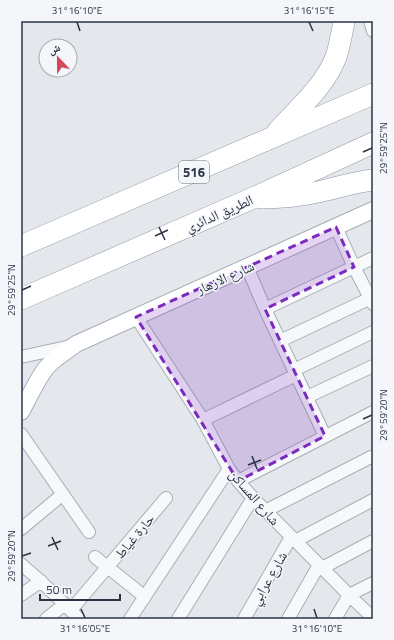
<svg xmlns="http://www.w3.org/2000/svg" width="394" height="640" viewBox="0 0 394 640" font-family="'Titillium Web','Noto Naskh Arabic',sans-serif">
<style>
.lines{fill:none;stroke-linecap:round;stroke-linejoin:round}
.street-casing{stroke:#a9aeb7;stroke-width:14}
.secondary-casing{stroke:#a9aeb7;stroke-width:18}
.highway-casing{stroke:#8b94a3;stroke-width:22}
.street{stroke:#f7f8fa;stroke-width:12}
.secondary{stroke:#fff;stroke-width:16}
.highway{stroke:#fff;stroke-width:21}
.marked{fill:#7b2cbf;fill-opacity:0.2;stroke:#7b2cbf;stroke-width:3;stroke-dasharray:8 5;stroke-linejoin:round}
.ticks{fill:none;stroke:#2b3445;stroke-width:1.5}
.labels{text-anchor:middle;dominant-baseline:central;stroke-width:3;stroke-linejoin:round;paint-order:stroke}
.shield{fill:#f4f6f9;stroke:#676e7b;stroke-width:1}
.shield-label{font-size:13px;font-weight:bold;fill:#2b3445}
.street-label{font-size:14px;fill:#2b3445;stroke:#f4f6f9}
.neatline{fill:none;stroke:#2b3445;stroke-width:1.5}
.ticks-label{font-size:10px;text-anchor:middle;fill:#2b3445}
</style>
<rect width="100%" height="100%" fill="#e4e7ec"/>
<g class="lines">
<g class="street-casing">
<path id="street" d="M370,21L373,31
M336,227L354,267L373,304
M247,267L265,309L325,436
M265,309L373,258
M136,317L203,420L229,469L238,481L253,498L349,595L373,618
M280,341L373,297
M21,357L71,346
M294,370L373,332
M307,397L373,366
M203,420L296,375
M21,434L89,532
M238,481L373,412
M265,511L371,457H373
M21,529L63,494
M295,541L373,500
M95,557L145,597
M21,564C41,581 61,600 79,619
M322,568L373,541
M21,595L41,581
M71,610L166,498
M46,619L65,604
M130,619L229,469
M178,619L253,498
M244,619L291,537
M288,619L319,565
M335,619L349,595L373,583"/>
</g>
<g class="secondary-casing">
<path id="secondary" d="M21,412C29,398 36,381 46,368C54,358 66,352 76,344L373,210"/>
</g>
<g class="highway-casing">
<path id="highway" d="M277,132C297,110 325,86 336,57C340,45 342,33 344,21
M262,198C281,198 299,196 318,192C336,188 354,182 373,180
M21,246L373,94
M21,299L253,198L373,143"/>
</g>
<use href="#street" class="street"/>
<use href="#secondary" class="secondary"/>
<use href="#highway" class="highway"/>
</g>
<path class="marked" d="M336,227L354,267L265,309L325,436L238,481L136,317Z"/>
<path class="ticks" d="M77,22L80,31M309,22L313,31M363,152L372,148M159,227L165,240M155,236L168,230M22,290L31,286M363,419L372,415M252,456L257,469M248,465L261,460M52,537L58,550M48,546L61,541M22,556L31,553M81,609L85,618M314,609L317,618"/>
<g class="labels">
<rect class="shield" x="179" y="161" width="30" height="22" rx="3"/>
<g class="shield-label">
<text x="194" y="172">516</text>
</g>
<g class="street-label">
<text transform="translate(219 213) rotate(-24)">الطريق الدائري</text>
<text transform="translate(225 277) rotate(-24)">شارع الازهار</text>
<text transform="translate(255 497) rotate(49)">شارع المساكن</text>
<text transform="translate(134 536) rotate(-50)">حارة غياط</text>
<text transform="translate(268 578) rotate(-60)">شارع عرابي</text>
</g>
</g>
<rect width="394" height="640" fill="none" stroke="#f4f6f9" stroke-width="44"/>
<g transform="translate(58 58) rotate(338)"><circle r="19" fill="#f4f6f9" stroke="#a4a8b1"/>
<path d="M0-3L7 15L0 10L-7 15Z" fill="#d1495b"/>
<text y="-6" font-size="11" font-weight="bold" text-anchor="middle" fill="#2b3445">ش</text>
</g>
<path d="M40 594v6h80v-6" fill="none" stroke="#2b3445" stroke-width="2"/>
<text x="46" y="594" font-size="12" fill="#2b3445" stroke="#f4f6f9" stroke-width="3" paint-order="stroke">50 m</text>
<rect x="22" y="22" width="350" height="596" class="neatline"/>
<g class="ticks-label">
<text x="77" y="14">31°16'10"E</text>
<text x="309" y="14">31°16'15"E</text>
<text transform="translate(383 148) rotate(-90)" y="4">29°59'25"N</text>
<text transform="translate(11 290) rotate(-90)" y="4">29°59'25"N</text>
<text transform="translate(383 415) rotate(-90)" y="4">29°59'20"N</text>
<text transform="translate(11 556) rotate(-90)" y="4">29°59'20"N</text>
<text x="85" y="632">31°16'05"E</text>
<text x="317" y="632">31°16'10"E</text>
</g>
</svg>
